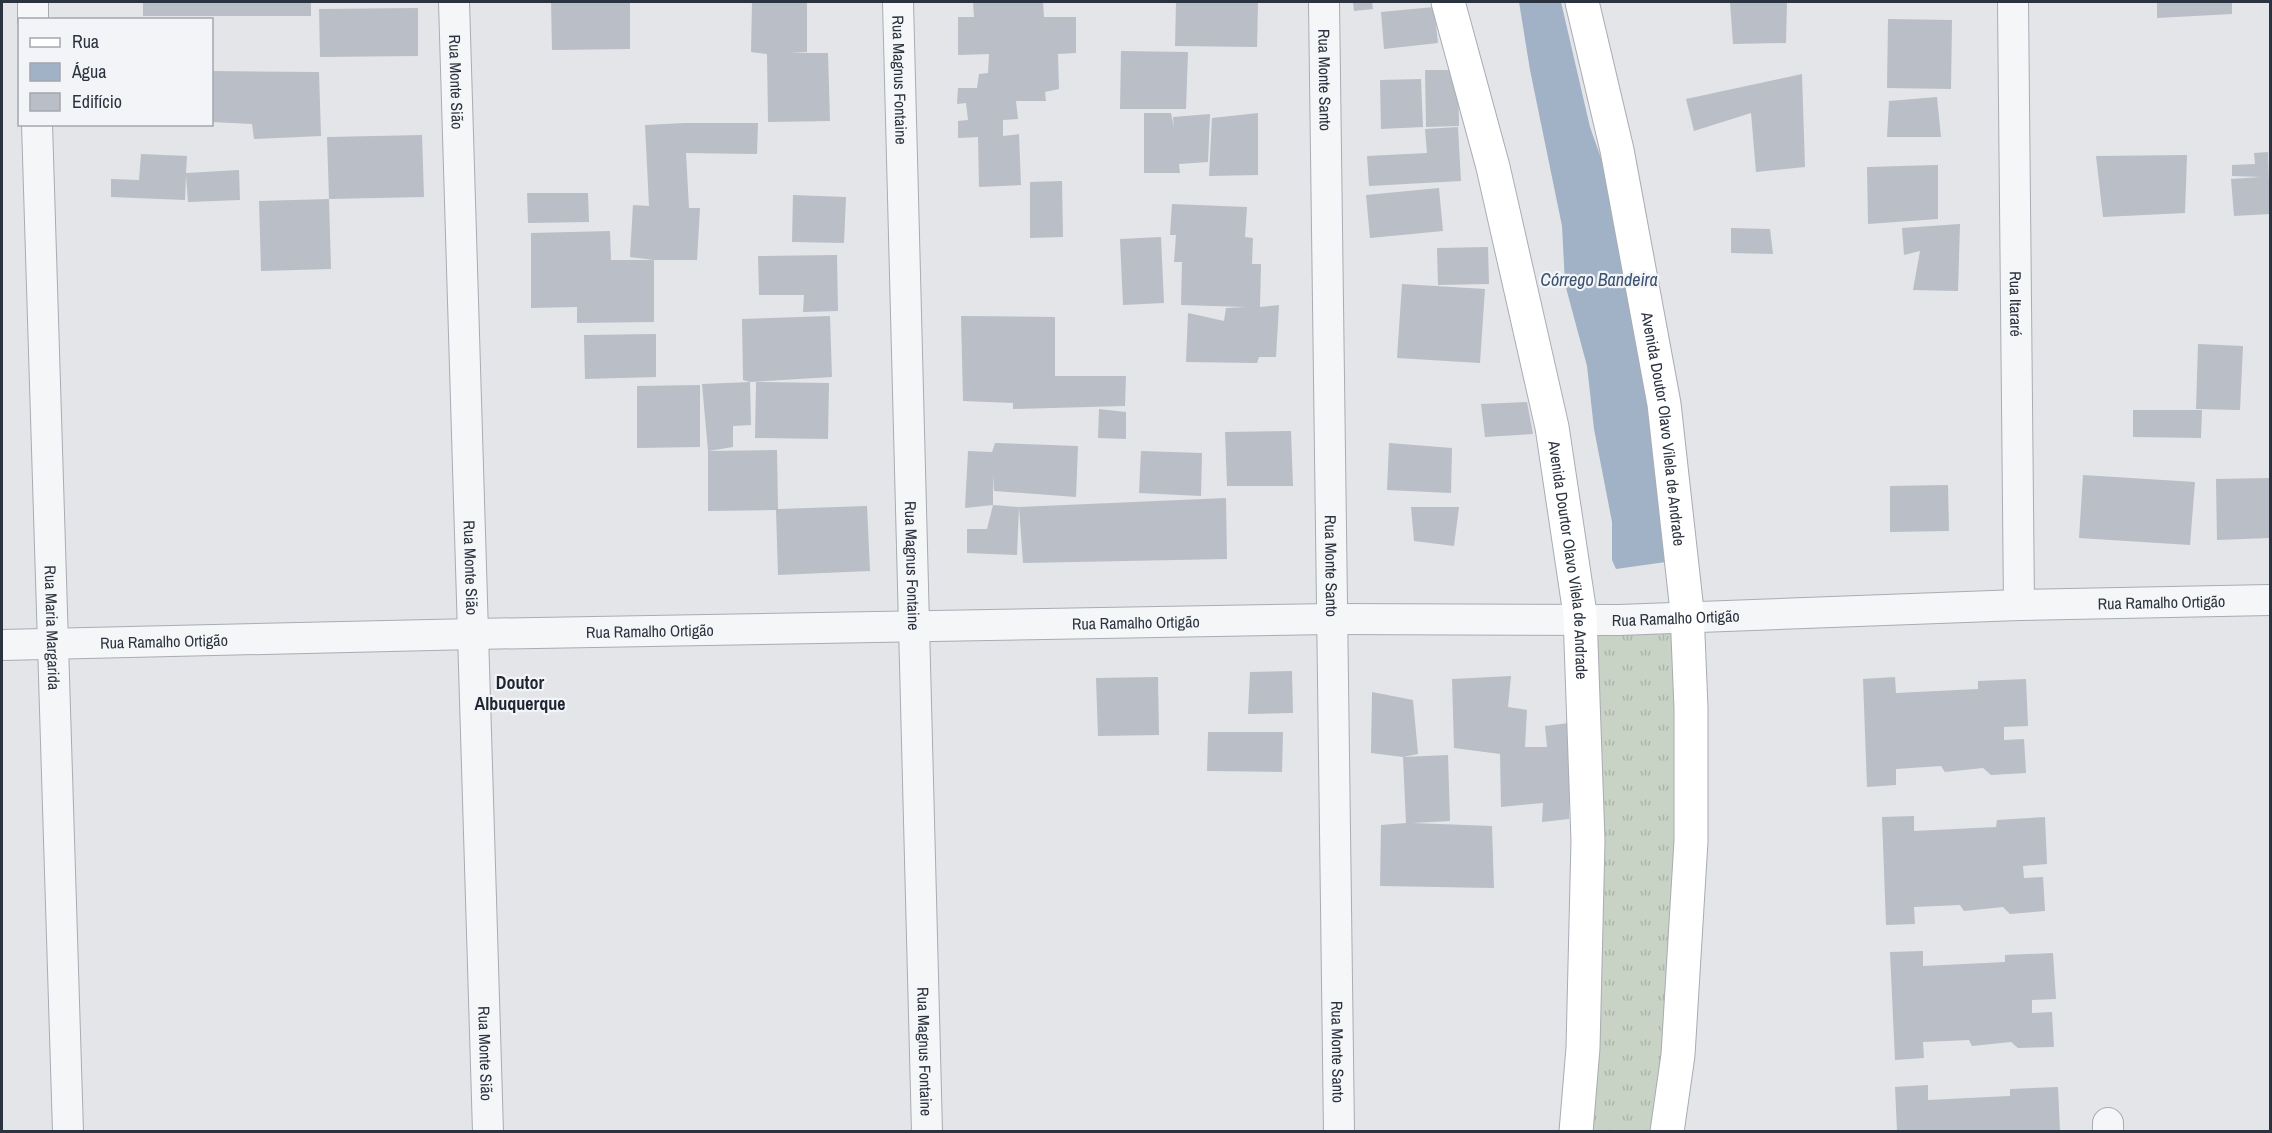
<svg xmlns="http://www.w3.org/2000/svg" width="2272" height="1133" viewBox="0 0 2272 1133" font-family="'Archivo Narrow',sans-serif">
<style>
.grass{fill:url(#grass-tufts)}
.water{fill:#a2b2c6}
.building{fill:#babec6}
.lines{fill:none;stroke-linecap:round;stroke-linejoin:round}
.minor-casing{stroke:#a8acb3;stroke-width:32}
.secondary-casing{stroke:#a8acb3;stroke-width:35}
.minor{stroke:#f5f6f8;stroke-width:30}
.secondary{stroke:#fff;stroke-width:33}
.labels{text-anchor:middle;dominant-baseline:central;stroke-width:4.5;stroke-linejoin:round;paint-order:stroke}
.street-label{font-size:16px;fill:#2c3340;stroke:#f2f4f7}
.water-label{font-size:18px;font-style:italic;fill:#3a5170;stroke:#f2f4f7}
.neighbourhood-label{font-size:18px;font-weight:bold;fill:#1e2431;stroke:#f2f4f7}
</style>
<defs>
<pattern id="grass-tufts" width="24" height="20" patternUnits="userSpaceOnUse" patternTransform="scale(1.5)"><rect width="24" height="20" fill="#c8d2c5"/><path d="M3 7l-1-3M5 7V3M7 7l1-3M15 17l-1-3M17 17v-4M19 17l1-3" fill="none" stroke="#acb5aa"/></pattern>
</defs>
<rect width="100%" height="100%" fill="#e3e5e9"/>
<path class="grass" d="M1675,624L1676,840L1664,1053L1652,1131H1592L1588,635Z"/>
<path class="water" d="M1519,2H1561L1590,127L1624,223L1673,561L1616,569L1612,560V522L1594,429L1587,366L1565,284L1562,226L1530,70Z"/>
<path class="building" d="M143,2H311V16H143Z
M551,2H630V49L552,50Z
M752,2H807V52L791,53H828L830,121L768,122L767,54L751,52Z
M973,2H1043L1044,17H1076V53L1058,54L1059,89L1045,92L1046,101H1016L1018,119L1003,120V136L1019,134L1021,185L979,187L978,137L958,138V121L968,120L966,103L957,104L958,88H977L979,74L988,73L989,54L958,55V17H974Z
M1176,2H1258L1257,47L1175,46Z
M1353,2H1372L1373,9L1354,11Z
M1730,2H1787L1786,43L1733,44Z
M2157,2H2232V14L2157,18Z
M1434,7L1438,43L1384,49L1381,12Z
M418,8V56L320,57L319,9Z
M1888,19L1952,20L1951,89L1887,88Z
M1121,51L1188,52L1186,109H1120Z
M1425,70H1458L1459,126L1426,127Z
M212,71L319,72L321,136L254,139L252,124L212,122Z
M1802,74L1805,167L1756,172L1751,113L1694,131L1686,99Z
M1421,79L1423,127L1381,129L1380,80Z
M1937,97L1941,137H1887L1889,101Z
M1144,113H1171L1174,128L1173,117L1210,114L1208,162L1179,164L1180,173H1144Z
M1258,113V175L1209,176L1212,118Z
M685,123H758L757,154L686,153L689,208H700L697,260H654V322L577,323V307L531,308V233L610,231L611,260H654L630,257L633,205L649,206L645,125Z
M1458,127L1461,181L1369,186L1367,156L1427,153L1425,129Z
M422,135L424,197L329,199L327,137Z
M2268,152L2270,214L2234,216L2231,179L2261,177L2232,176V165L2255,164L2254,153Z
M141,154L187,156L186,173L239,170L240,200L188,202L186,175L185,200L111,197V179L139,180Z
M2187,155L2185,213L2103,217L2096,156Z
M1938,165V219L1868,224L1867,167Z
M1062,181L1063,237L1030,238V182Z
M1439,188L1443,231L1370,238L1366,195Z
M527,193H588L589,222L528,223Z
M793,195L846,197L844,243L792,242Z
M329,199L331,269L261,271L259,201Z
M1172,204L1247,207L1245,237L1253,238L1252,264H1261L1260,307L1279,305L1276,357H1259L1257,363L1186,362L1188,313L1224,321L1226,308L1246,307L1181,305L1182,262H1174L1176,235H1170Z
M1960,224L1958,291L1913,290L1920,251L1904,255L1902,228Z
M1731,228L1770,229L1773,254L1731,253Z
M1161,237L1164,303L1123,305L1120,239Z
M1488,247L1489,284L1438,285L1437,248Z
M837,255L838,311L803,312L804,295H759L758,256Z
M1402,284L1485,289L1480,363L1397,358Z
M830,316L832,377L750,382L743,380L742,319Z
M961,316L1055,317V376H1126L1125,406L1013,409V403L963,401Z
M656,334V377L585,379L584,335Z
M2198,344L2243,346L2240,410L2196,409Z
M750,382L751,425L733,426V447L708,451L702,384Z
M756,382L829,383L828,439L755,438Z
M700,385V447L637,448V386Z
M1527,402L1533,434L1485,437L1481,404Z
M1099,409L1126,412V439L1098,438Z
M2133,410H2202L2201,438L2133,437Z
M1291,431L1293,486H1227L1225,432Z
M995,443L1078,446L1076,497L994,491L993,474V505L965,508L968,451L992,452Z
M1389,443L1452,448L1451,493L1387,490Z
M777,450L778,509L867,506L870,571L778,575L776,510L708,511V451Z
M1141,451L1202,453L1201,496L1139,493Z
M2083,475L2195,482L2190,545L2079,538Z
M2270,478V538L2217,540L2216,479Z
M1948,485L1949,531L1890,532V486Z
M1226,498L1227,559L1023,563L1019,507L1017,555L967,553V529H987L993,505L1019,507Z
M1411,507H1459L1454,546L1414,541Z
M1292,671L1293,713L1248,714L1250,672Z
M1511,676L1508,707L1527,710L1525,747H1547L1545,726L1569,723V819L1542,822L1543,803L1501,807L1500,754L1454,748L1452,679Z
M1158,677L1159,735L1098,736L1096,678Z
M1895,677L1896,693L1978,689V681L2026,679L2028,726L2004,727V740L2024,739L2026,773L1991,775L1983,768L1945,772L1941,766L1896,769V785L1867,787L1863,679Z
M1372,692L1413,700L1418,754L1403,757L1371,753Z
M1208,732H1283L1282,772L1207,771Z
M1448,755L1450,821L1412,823L1492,826L1494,888L1380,886L1381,825L1406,823L1403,757Z
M1914,816V831L1996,827L1997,820L2045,817L2047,864L2023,866L2024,878L2043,877L2045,911L2010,914L2003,907L1964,911L1960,905L1914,907L1915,924L1886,925L1882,817Z
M1923,951V966L2005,962V955L2053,953L2056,999L2032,1000V1013L2052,1012L2054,1047L2018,1048L2011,1042L1972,1046L1969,1040L1923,1042L1924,1058L1895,1060L1890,952Z
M1928,1085V1100L2010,1096V1089L2058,1087L2060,1131H1897L1895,1087Z"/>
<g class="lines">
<g class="minor-casing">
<g id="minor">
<path d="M33,2V20"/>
<path id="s1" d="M454,2L488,1132"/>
<path id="s2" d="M898,2L927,1132"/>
<path id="s3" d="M1324,2L1339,1132"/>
<path id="s4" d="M2013,2L2019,605"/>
<path id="s5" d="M37,124L68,1132"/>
<path id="s6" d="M2,645L474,634L1332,619L1619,620L2019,605L2270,600"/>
<path d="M2108,1132V1123"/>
</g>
</g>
<g class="secondary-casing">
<g id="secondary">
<path id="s7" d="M1448,2L1493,167L1552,427L1580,614L1588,841L1583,1048L1576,1132"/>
<path id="s8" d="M1582,2L1617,150L1664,404L1687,611L1691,708V841L1678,1055L1667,1132"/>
</g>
</g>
<use href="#minor" class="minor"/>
<use href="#secondary" class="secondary"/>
</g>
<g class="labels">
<g class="street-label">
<text stroke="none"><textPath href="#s1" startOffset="80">Rua Monte Sião</textPath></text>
<text stroke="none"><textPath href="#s2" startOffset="78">Rua Magnus Fontaine</textPath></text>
<text stroke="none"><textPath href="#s3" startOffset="78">Rua Monte Santo</textPath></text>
<text stroke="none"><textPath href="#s4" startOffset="302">Rua Itararé</textPath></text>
<text stroke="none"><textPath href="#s8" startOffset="435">Avenida Doutor Olavo Vilela de Andrade</textPath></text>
<text stroke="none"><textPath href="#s7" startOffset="572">Avenida Dourtor Olavo Vilela de Andrade</textPath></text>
<text stroke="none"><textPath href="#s1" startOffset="566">Rua Monte Sião</textPath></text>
<text stroke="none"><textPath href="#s2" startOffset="564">Rua Magnus Fontaine</textPath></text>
<text stroke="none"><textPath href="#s3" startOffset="564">Rua Monte Santo</textPath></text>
<text stroke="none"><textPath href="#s6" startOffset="2160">Rua Ramalho Ortigão</textPath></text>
<text stroke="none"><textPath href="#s6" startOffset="1674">Rua Ramalho Ortigão</textPath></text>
<text stroke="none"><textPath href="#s6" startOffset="1134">Rua Ramalho Ortigão</textPath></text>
<text stroke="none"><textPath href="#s5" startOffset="504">Rua Maria Margarida</textPath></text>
<text stroke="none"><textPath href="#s6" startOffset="648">Rua Ramalho Ortigão</textPath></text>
<text stroke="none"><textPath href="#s6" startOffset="162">Rua Ramalho Ortigão</textPath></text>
<text stroke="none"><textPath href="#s1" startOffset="1052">Rua Monte Sião</textPath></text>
<text stroke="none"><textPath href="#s2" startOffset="1050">Rua Magnus Fontaine</textPath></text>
<text stroke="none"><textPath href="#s3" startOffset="1050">Rua Monte Santo</textPath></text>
</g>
<g class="water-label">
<text x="1599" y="279">Córrego Bandeira</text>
</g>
<g class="neighbourhood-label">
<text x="520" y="682">Doutor<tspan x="520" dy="21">Albuquerque</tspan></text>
</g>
</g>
<rect width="2272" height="1133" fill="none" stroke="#2c3340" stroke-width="6"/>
<rect x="18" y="18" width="195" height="108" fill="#f2f4f7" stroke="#a3a7ae" stroke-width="1.5"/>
<rect x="30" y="38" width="30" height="9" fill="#ffffff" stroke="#a3a7ae" stroke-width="1.5"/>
<text x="72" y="48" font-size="18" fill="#2c3340">Rua</text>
<rect x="30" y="63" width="30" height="18" fill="#a2b2c6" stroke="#a3a7ae" stroke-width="1.5"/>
<text x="72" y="78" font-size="18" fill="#2c3340">Água</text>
<rect x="30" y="93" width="30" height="18" fill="#babec6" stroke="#a3a7ae" stroke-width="1.5"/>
<text x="72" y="108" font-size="18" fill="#2c3340">Edifício</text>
</svg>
